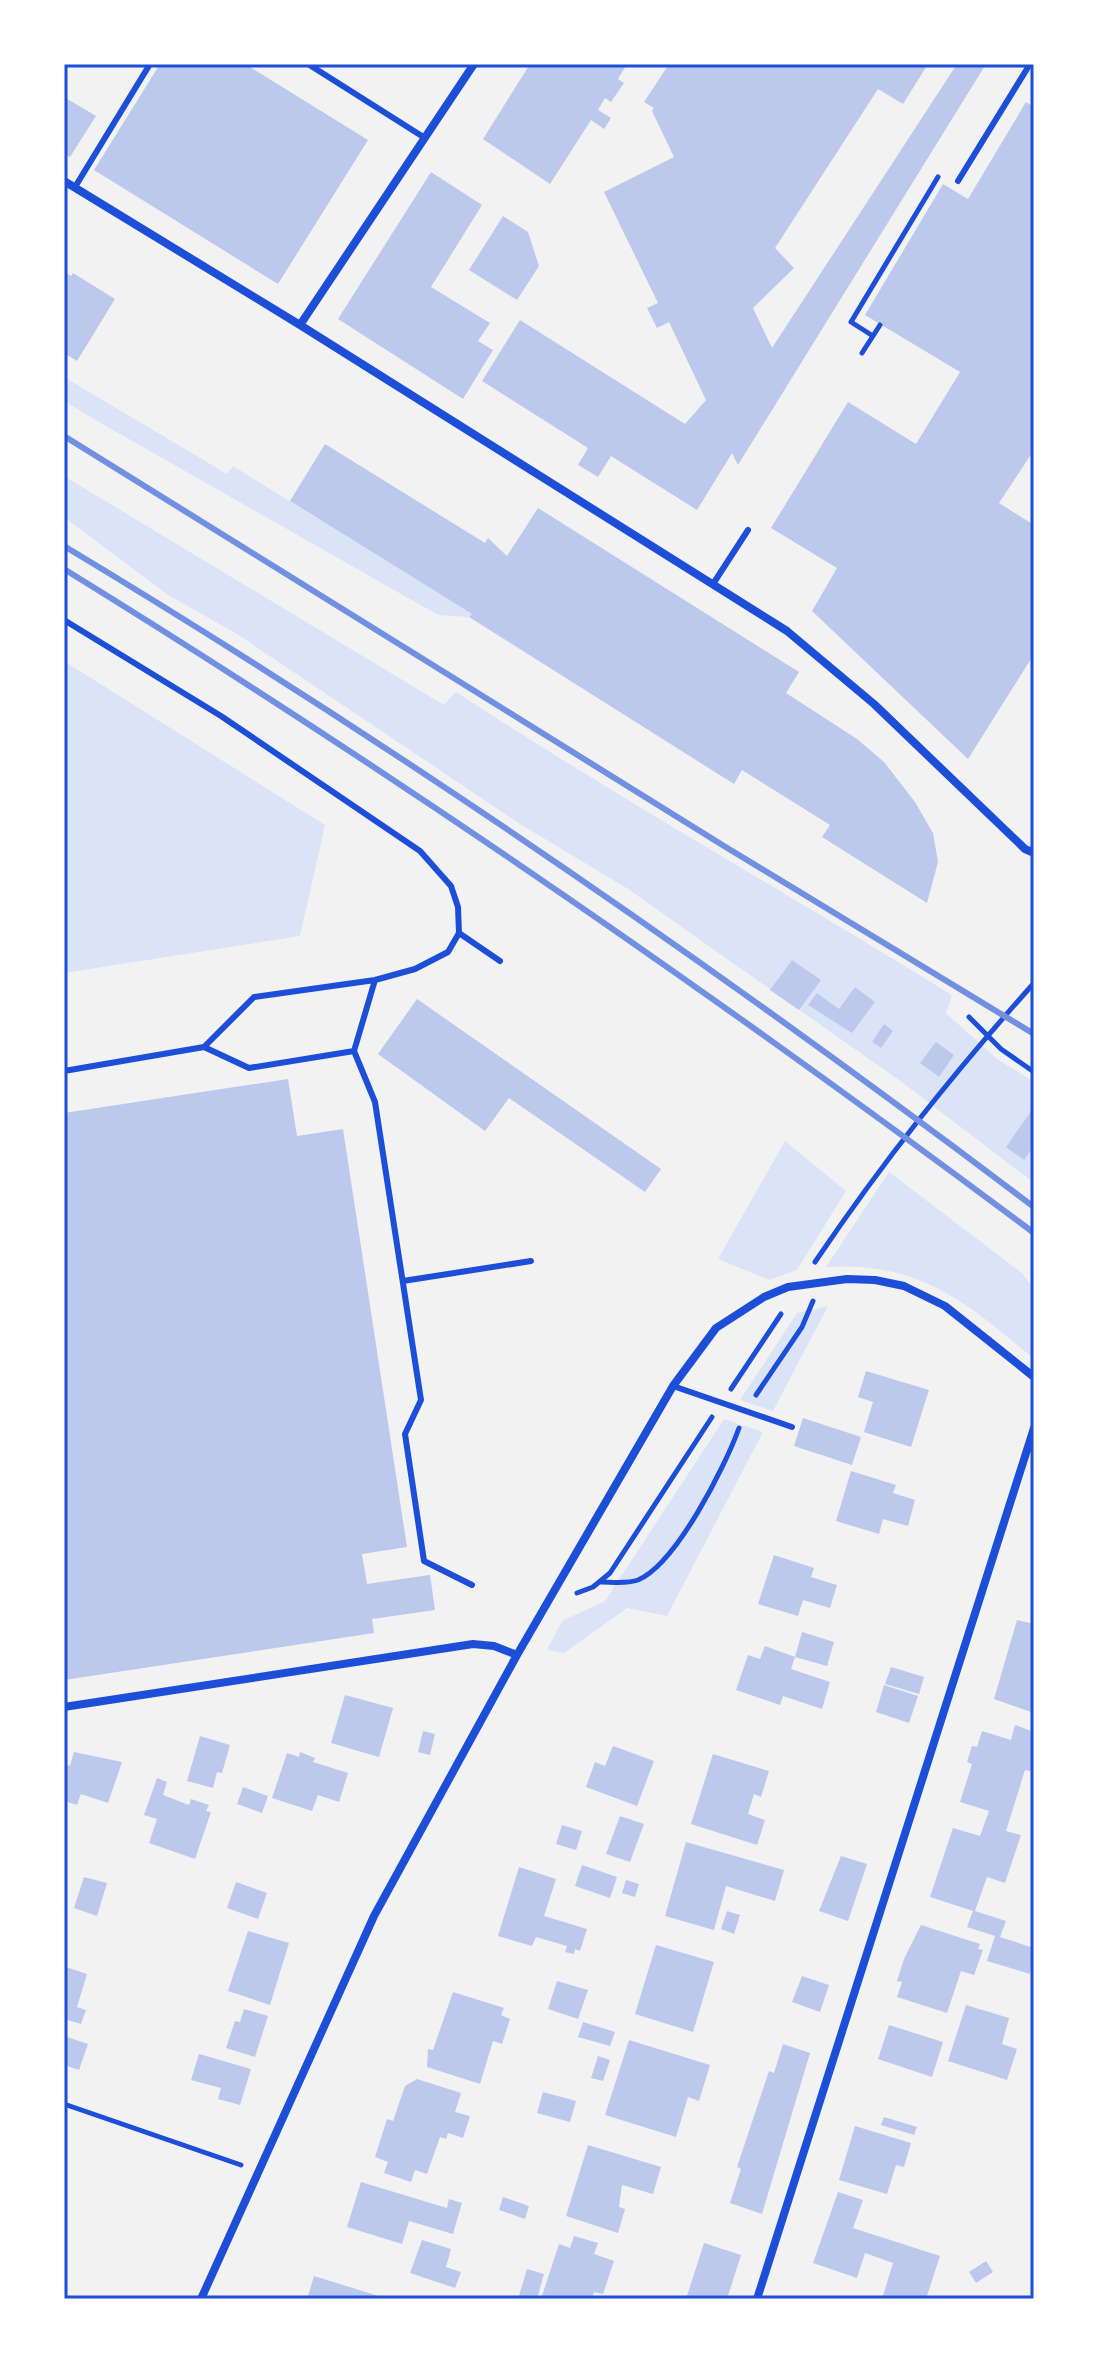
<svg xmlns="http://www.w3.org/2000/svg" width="1098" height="2363" viewBox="0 0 1098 2363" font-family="'Asap Condensed',sans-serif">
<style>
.green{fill:#dbe4f7}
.building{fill:#bdc9ec}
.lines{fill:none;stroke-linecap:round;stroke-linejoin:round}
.path{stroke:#1d4ed8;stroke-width:5}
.service{stroke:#1d4ed8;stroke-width:6}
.minor{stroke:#1d4ed8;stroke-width:8}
.rail{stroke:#7290e2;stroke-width:6}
.neatline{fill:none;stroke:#1d4ed8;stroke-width:3}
</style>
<rect width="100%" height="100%" fill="#f2f2f2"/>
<path class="green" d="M64,377L227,474L233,466L472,614L469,617L438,615L104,425L64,401Z
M64,476L444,705L456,692C618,798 787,893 952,995L946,1013L997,1059L1034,1082V1183L903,1083L628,889L520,824L237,634L168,595L64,517Z
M64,661L325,825L300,936L64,973Z
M785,1141L846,1191L797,1270L769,1280L718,1259Z
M889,1172L1022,1273L1034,1289V1359C967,1303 920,1261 826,1267Z
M828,1306L773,1411L740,1400L797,1313Z
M724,1419L763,1432L667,1616L627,1608L564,1653L547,1650L562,1621L605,1601Z"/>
<path class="building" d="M160,64H245L368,140L278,284L94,170Z
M530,64H627L618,79L624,83L611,102L605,98L598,110L611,118L604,129L591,120L550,184L483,139Z
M669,64H928L903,104L878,89L775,248L794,268L753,308L772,348L957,64H986L738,465L732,453L697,510L611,456L598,477L578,465L588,448L482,381L520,320L685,424L706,400L669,322L657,328L647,308L658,303L604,192L674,157L652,111L654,108L644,102Z
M64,97L96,116L70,157L64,153Z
M1026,102L1034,107V450L999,503L1034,525V654L968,759L812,611L837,568L771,528L848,402L916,444L960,372L865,315L943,184L968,199Z
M431,172L482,205L431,287L490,323L478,341L493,350L463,399L338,319Z
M503,216L528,232L539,266L517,300L469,270Z
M64,272L71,276L73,273L115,299L77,361L64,353Z
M325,444L485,543L488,538L507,556L538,508L799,672L786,693L857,739L884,762L915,802L933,833L938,862L927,903L822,837L830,825L742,770L734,784L469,617L472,614L290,501Z
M792,960L821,980L799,1010L770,990Z
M855,987L875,1002L852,1033L808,1005L817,993L839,1009Z
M417,999L661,1169L645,1192L509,1098L485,1131L378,1054Z
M884,1024L893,1031L881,1048L872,1042Z
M936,1042L954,1055L939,1077L920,1063Z
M288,1079L297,1136L343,1129L407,1547L362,1554L367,1584L430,1575L435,1610L372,1619L374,1633L64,1680V1113Z
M1034,1107V1146L1024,1160L1006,1147Z
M866,1371L929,1390L911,1447L864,1432L873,1402L858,1397Z
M803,1418L861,1437L852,1465L794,1446Z
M851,1471L896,1485L893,1493L915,1500L908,1526L883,1519L879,1534L836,1521Z
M774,1555L814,1568L811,1577L837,1585L830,1608L803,1600L798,1616L758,1604Z
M1017,1620L1034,1624V1713L994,1699Z
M802,1632L834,1642L827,1666L795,1657L791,1669L830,1682L822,1709L783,1696L780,1705L736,1690L748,1655L760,1659L765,1646L795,1657Z
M891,1667L924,1677L919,1694L885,1684Z
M884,1685L918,1696L909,1723L876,1712Z
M345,1695L393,1708L379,1757L331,1743Z
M1015,1725L1034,1732V1772L1025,1770L1006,1831L1021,1835L1005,1883L987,1877L975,1911L1006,1921L1000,1937L1034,1948L1030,1974L987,1961L995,1936L967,1927L973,1911L930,1897L953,1828L980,1836L989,1811L960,1802L972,1764L967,1762L972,1746L977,1747L982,1731L1011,1740Z
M423,1731L435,1734L430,1755L418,1752Z
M200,1736L230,1745L222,1773L217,1772L213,1788L187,1781Z
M613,1746L654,1761L637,1806L586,1787L595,1762L605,1766Z
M74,1752L122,1762L108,1803L81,1794L77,1805L64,1801V1764L70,1766Z
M300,1752L315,1758L313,1762L348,1773L339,1802L318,1795L312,1811L272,1798L287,1753L299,1757Z
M713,1754L769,1771L761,1797L754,1794L748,1814L765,1820L757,1845L691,1824Z
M157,1778L167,1782L163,1795L189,1805L191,1799L209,1805L206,1811L211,1812L195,1859L149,1843L157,1819L144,1815Z
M243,1787L268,1796L262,1813L237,1804Z
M620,1816L644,1824L630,1862L606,1854Z
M562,1825L582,1831L576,1850L556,1844Z
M686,1842L784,1870L775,1901L726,1886L714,1930L665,1916Z
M841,1856L867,1864L848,1921L819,1911Z
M582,1865L617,1877L610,1898L575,1886Z
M519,1867L556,1879L544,1916L587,1929L580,1951L575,1949L574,1954L565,1952L567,1946L536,1937L532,1946L498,1936Z
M84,1877L107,1883L97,1916L74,1908Z
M626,1880L639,1884L635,1897L622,1893Z
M236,1882L267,1893L258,1919L227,1908Z
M727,1911L740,1915L734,1934L721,1929Z
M921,1925L980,1944L978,1949L983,1950L974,1975L961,1971L947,2013L897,1997L902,1982L897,1981L904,1959Z
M248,1931L289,1943L270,2005L228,1991Z
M656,1945L714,1962L693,2032L635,2014Z
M66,1967L87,1974L77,2007L86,2010L81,2024L64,2019Z
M802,1976L829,1985L820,2012L792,2002Z
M557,1981L588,1990L578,2019L548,2009Z
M453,1992L504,2008L501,2015L510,2019L502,2044L493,2041L480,2084L427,2067L428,2049L433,2050Z
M966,2005L1009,2018L1002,2044L1017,2049L1007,2080L948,2061Z
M244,2009L268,2016L255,2057L226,2048L235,2021L240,2022Z
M583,2022L615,2032L610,2046L578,2037Z
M889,2025L943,2042L932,2077L878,2059Z
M67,2037L88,2044L79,2070L64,2065Z
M629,2040L710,2065L699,2101L688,2097L676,2137L605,2115Z
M783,2044L810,2053L762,2214L730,2203L741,2169L737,2167L769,2071L774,2073Z
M199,2054L251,2069L240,2105L218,2099L221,2088L191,2080Z
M598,2056L610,2060L603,2081L591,2078Z
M417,2079L461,2093L455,2112L470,2116L463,2138L448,2133L446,2139L440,2137L427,2174L415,2170L411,2182L384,2173L388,2162L375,2157L387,2119L393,2121L405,2086Z
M543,2092L576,2101L570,2122L537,2113Z
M884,2117L917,2127L914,2135L881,2125Z
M855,2126L911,2143L904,2167L896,2165L887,2194L839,2180Z
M588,2145L661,2167L653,2194L622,2185L619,2207L625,2209L618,2233L566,2216Z
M361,2182L447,2208L449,2199L462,2203L453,2234L409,2221L402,2244L347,2227Z
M838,2192L863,2200L853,2228L940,2256L926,2299H882L893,2263L865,2253L857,2278L813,2263Z
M503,2197L529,2206L525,2219L499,2210Z
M574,2236L598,2243L594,2254L614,2261L603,2294L594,2292L592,2299H541L559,2244L570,2248Z
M422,2240L451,2249L446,2267L461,2272L455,2288L410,2273Z
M704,2243L741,2255L727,2299H686Z
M986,2261L993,2272L976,2283L969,2272Z
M527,2269L544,2274L537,2299H518Z
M314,2276L385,2298V2299H307Z"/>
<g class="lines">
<path class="path" d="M873,336L851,322L938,177
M862,353L880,325
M969,1017L1001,1049L1034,1072
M815,1262C884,1160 952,1075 1034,983
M731,1389L781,1314
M756,1395L802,1327L813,1301
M601,1582C612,1582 627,1584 638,1580C676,1564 725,1467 739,1428
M577,1593L593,1587L610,1573L712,1417
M64,2104L241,2165"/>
<path class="service" d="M308,64L425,138
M958,181L1030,64
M75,187L150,64
M713,584L748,530
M64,620L221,716L420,851L451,886L458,907L459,933L448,952L415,969L375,980L254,997L204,1047
M459,933L500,961
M354,1051L375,1102L421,1400L405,1434L424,1561L472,1585
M64,1071L204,1047L249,1068L354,1051L375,980
M403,1281L531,1261
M673,1386L792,1427"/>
<path class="minor" d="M64,181L300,325L787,631L874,704L1025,849L1034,853
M300,325L474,64
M64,1707L473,1644L494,1646L517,1655
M201,2299L374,1916L517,1655L673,1386L716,1328L764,1297L788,1287L847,1279L875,1280L904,1286L945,1306L1034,1377
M757,2299L1034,1428"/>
<path class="rail" d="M64,436L724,846L1034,1034
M64,546C400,748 722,971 1034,1207
M64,569C398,775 720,998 1034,1233"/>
</g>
<rect width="1098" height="2363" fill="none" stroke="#ffffff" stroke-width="132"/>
<rect x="66" y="66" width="966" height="2231" class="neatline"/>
</svg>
